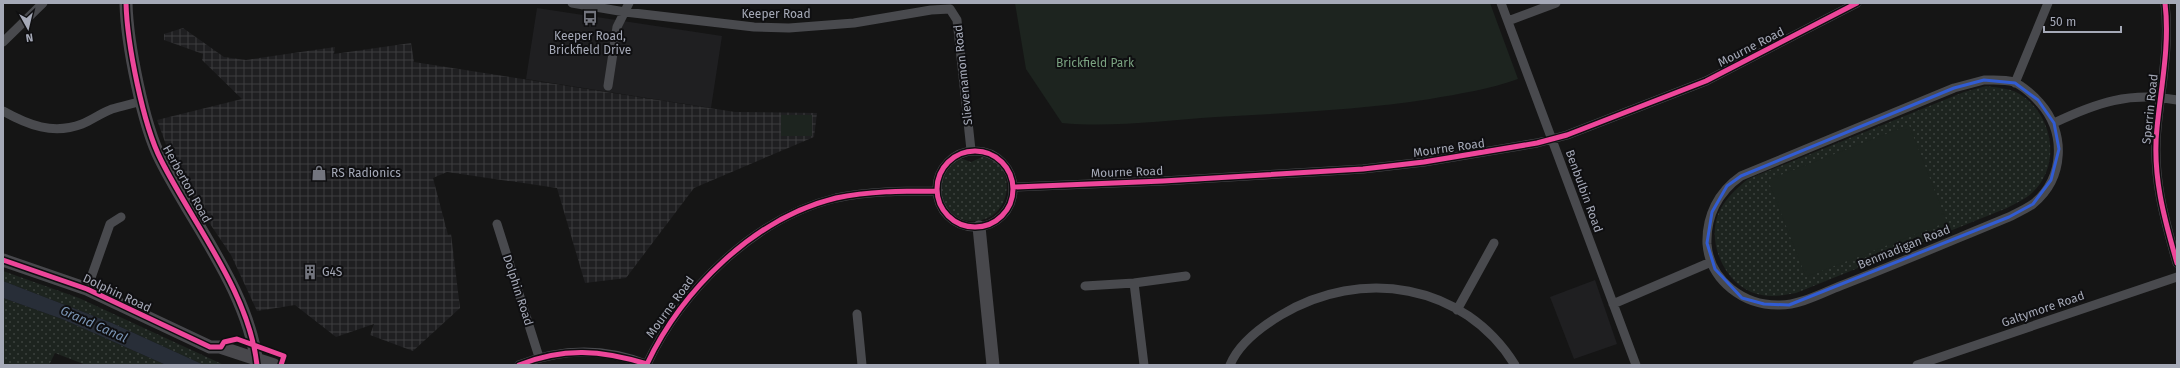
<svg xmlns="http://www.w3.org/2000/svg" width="2180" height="368" viewBox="0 0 2180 368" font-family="'Fira Sans',sans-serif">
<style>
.built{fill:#1f1f21}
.industrial{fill:url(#industrial-grid)}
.grass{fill:url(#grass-dots)}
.park{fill:#1d241f}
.water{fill:#282e38}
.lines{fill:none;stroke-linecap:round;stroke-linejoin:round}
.street{stroke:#494a4e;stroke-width:9}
.secondary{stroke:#48484c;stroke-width:13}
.cycleway-casing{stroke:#0f0f11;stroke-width:8}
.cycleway{stroke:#ed469a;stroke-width:5}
.marked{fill:none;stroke:#315cd3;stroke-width:3;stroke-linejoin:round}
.labels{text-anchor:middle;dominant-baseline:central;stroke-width:4;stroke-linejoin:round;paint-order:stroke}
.street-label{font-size:12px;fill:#a5a9b7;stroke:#0f0f11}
.poi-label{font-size:12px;fill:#a5a9b7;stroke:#0f0f11;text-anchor:start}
.park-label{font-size:12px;fill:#7ba381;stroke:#0f0f11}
.water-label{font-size:13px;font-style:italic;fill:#7a94b4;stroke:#0f0f11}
</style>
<defs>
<pattern id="industrial-grid" width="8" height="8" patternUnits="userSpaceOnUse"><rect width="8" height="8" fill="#1f1f21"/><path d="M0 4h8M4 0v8" fill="none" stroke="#3d3d3f"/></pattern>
<pattern id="grass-dots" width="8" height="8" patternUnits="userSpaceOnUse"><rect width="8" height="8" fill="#1d241f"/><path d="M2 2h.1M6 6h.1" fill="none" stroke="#3b413d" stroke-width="1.8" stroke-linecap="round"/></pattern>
</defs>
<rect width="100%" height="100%" fill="#151515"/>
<path class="built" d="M537,8L722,36L711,108L526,79Z
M1595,280L1617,344L1574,359L1550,297Z"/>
<path class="industrial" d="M183,28L224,57L246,60L335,47L334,54L411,43L414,62L735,112L817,113L814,137L694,188L626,278L585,283L557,188L447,172L433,178L448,235L451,234L460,308L413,351L370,335L374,324L336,337L295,305L257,311L231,255L204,215L172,161L157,120L242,99L202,60L203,54L164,40V34Z"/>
<path class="grass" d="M1986,86C1999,88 2013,88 2024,97C2053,118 2061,165 2033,192C2026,199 2016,203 2007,208L1796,293C1781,296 1766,298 1751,292C1721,279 1705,236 1721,208C1728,196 1737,188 1748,179L1964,92Z
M982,157C1016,158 1016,218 976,221C965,222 956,218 949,210C933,193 942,169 960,158L971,162Z
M3,271L79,298L224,365H204L112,323L3,281Z
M3,298L62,319L166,365H86L55,353L49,365H3Z"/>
<path class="park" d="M1015,3H1490L1518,79C1490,89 1459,94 1430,99C1359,110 1287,113 1216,117C1166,120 1112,128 1062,123L1026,69Z
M781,115H812V136H781Z
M1909,125L1947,222L1806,277L1768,180Z"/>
<path class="water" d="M3,281L112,323L204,365H166L62,319L3,298Z"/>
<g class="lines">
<path class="street" d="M572,3L625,12L754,27L789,28L854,23L931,10L950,9
M1501,3L1636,365
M2165,3C2170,45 2161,86 2157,128C2152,175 2164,218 2177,263
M950,9L957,20L971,150
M1508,21L1556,3
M3,42L43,3
M1984,80C1994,80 2004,79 2014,82C2023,86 2034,96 2040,103C2066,132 2065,178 2033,204C2026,209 2017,213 2009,217C1953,240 1897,264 1840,286C1822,293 1800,305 1780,305C1744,306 1710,281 1707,244C1706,216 1718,192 1741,176L1954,88Z
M2015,83L2048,3
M608,86L617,27L629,3
M3,111C28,125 53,135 82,124C92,120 101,113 112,109C122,106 132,104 142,101
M2054,123C2096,103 2130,91 2177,100
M937 189a38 38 0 1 1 76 0a38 38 0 1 1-76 0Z
M1013,187L1163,181L1363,169L1424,162L1537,143L1567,135L1706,81L1857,3
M497,224L539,357
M1134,283L1144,365
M1085,286L1134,283L1186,276
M87,289L110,224L121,217
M1613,304L1711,262
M1457,310L1494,243
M857,314L862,365
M647,364C682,290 754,218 836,198C869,191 903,191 936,191
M519,365C562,348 606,348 648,365
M1230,365C1239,343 1261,327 1281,315C1361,267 1464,283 1515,365
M1917,365L2177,277"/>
<path class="secondary" d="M126,3C127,43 143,125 161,160C193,224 249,292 257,365
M979,227L993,365
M3,260L87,289L210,347H220L274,365"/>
<g class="cycleway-casing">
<path id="cycleway" d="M126,3C127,43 143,125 161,160C193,224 249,292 257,365
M2165,3C2170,45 2161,86 2157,128C2152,175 2164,218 2177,263
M937 189a38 38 0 1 1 76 0a38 38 0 1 1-76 0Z
M1013,187L1163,181L1363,169L1424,162L1537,143L1567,135L1706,81L1857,3
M3,260L87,289L210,347H221L224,342L237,339L284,356L281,365
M519,365C564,347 601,350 647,364C682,290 754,218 836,198C869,191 903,191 936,191"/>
</g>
<use href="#cycleway" class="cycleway"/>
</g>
<path class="marked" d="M1984,80L2015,83L2038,100L2054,123L2059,149L2051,180L2033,204L2009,217L1789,305L1764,304L1742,298L1715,269L1707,243L1712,212L1727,186L1741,176L1954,88Z"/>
<defs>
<g id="bus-bare" transform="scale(1.2)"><path d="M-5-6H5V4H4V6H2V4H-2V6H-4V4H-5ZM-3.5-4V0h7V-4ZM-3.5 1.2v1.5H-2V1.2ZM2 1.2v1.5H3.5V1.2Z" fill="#73757e" stroke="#0f0f11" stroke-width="2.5" paint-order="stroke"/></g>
<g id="shop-bare" transform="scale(1.2)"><path d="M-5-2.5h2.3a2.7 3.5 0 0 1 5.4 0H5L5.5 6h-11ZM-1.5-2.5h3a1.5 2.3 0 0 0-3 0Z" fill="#73757e" stroke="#0f0f11" stroke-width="2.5" paint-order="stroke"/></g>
<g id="building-bare" transform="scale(1.2)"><path d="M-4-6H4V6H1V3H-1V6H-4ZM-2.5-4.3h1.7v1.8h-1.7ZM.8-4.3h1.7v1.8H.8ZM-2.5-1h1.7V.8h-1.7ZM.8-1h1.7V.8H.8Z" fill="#73757e" stroke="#0f0f11" stroke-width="2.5" paint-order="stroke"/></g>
</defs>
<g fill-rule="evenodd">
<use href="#bus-bare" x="590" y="18"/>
<use href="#shop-bare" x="319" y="173"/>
<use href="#building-bare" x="310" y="272"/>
</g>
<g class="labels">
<g class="street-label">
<text x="776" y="14">Keeper Road</text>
<text transform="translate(1751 47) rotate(-27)">Mourne Road</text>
<text transform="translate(963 75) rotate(-96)">Slievenamon Road</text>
<text transform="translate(2150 109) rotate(-84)">Sperrin Road</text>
<text transform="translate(1449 148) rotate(-8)">Mourne Road</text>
<text transform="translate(1127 172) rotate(-2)">Mourne Road</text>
<text transform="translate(187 184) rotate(61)">Herberton Road</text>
<text transform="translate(1584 191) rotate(70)">Benbulbin Road</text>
<text transform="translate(1904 247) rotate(-22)">Benmadigan Road</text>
<text transform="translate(518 290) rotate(72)">Dolphin Road</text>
<text transform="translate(117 293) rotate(25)">Dolphin Road</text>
<text transform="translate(670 307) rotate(-54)">Mourne Road</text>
<text transform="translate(2043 309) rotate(-19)">Galtymore Road</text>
</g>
<g class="poi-label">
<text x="590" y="36" text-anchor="middle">Keeper Road,<tspan x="590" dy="14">Brickfield Drive</tspan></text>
<text x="331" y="173">RS Radionics</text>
<text x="322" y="272">G4S</text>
</g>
<g class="park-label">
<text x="1095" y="63">Brickfield Park</text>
</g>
<g class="water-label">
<text transform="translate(94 324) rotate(24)">Grand Canal</text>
</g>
</g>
<rect width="2180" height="368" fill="none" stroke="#a5a9b7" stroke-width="8"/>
<g transform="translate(28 28) rotate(172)" stroke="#0f0f11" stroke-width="3" paint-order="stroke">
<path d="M0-3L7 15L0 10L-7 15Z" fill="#a5a9b7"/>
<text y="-6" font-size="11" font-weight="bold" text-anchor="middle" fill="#a5a9b7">N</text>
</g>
<path d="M2044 26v6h77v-6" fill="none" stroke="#a5a9b7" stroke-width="2"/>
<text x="2050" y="26" font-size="12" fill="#a5a9b7" stroke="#0f0f11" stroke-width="3" paint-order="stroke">50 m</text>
</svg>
